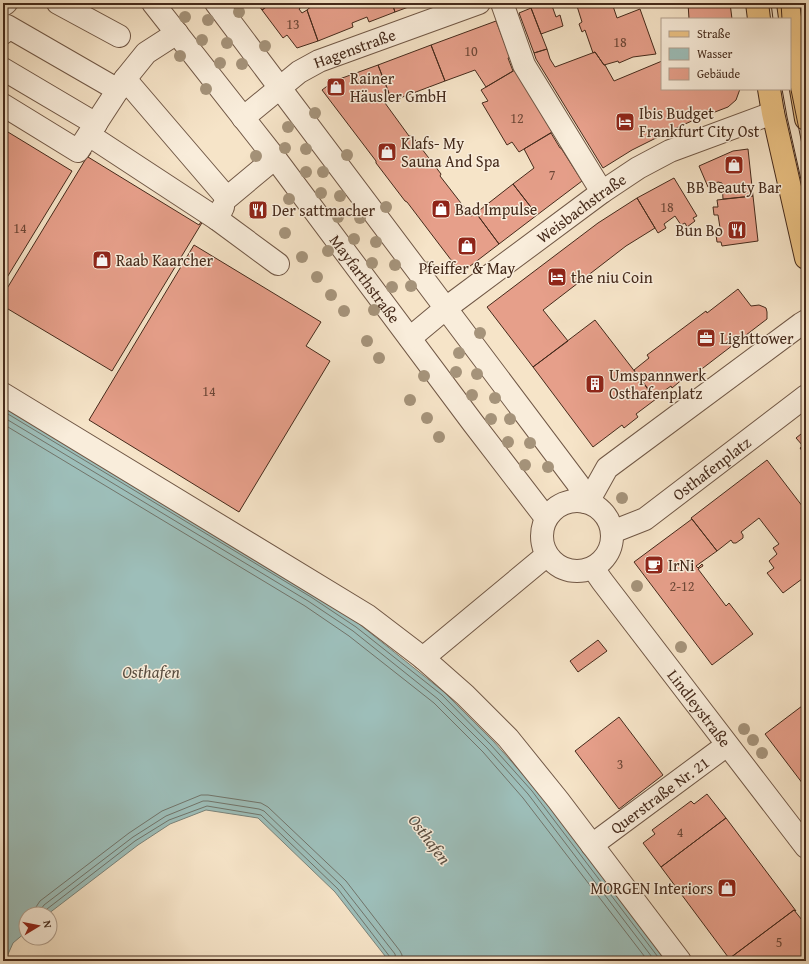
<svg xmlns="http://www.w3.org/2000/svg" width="809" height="964" viewBox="0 0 809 964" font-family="'Gentium Book Plus',serif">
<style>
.water{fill:#9dbeb9;stroke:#7a837a}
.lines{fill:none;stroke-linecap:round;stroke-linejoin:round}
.shore{stroke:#71746a;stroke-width:1}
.building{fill:#e69f8a;stroke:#452a1b}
.minor-casing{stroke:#715846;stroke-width:24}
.major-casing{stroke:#452a1b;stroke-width:24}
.minor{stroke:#f9eddb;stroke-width:22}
.major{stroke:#ebc284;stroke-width:22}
.tram{stroke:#452a1b;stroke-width:1}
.tree{fill:#a5937a}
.labels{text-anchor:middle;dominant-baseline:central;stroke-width:3;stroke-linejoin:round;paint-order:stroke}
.number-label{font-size:14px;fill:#6d4737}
.street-label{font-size:16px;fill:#452a1b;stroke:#f9eddb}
.poi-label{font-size:16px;fill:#452a1b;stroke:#f9eddb;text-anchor:start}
.water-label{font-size:17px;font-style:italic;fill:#5b4f42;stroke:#f9eddb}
</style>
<rect width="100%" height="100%" fill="#f6e4c8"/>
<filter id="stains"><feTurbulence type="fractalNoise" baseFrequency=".005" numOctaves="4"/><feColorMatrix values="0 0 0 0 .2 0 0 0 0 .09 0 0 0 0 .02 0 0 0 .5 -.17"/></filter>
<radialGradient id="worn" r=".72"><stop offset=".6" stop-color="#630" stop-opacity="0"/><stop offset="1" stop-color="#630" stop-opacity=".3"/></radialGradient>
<path class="water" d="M3,406L313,593L358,623L444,692L494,742L535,788L666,961H389L335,892L258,818L206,810L170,824L138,845L48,914H26V932L13,943L5,961H3Z"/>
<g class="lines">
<path class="shore" d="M3,411L311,597L356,627L442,695L491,745L532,791L661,961
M3,417L308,601L353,631L438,699L487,748L528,794L655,961
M3,424L305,606L349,636L434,703L483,752L523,798L648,961
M34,914L36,907L40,901L129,833L162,811L201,795H208L261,803L268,807L346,881L400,951L402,955V961
M40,914L41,909L44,905L133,837L166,816L203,801H208L259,809L264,811L341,885L395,954L396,961
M45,914L46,911L47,909L135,841L169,820L207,806L261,815L338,889L390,957L391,961"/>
</g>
<path class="building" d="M257,3H272L262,10Z
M272,3H306L299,9L302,13L307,10L318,41L297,48L287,35L283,38L262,10Z
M318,3H392L395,12L369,22L367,17L352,23L353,27L318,41L307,10L314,4Z
M392,3H419L395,12Z
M545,3H551L556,17L560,15L563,26L541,34L531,8Z
M576,3H612L617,18L640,9L656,54L633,57L619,63L618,61L604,65L595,52L593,53L585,30L582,32L579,24L582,22Z
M688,3H730L732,19H689Z
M531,8L547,49L534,53L519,13Z
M496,21L510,57L508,58L513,71L486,87L475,70L445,81L431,45Z
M431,45L445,81L392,101L378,65Z
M547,49L550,59L555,67L595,52L604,65H605L614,81L662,61V89H740L736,100L728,107L694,120L674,129L632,150L603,168L536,59L534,53Z
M378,65L392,101L385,103L409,136H412L441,174L440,176L471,216L476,213L499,244L461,273L407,202L405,201L376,163V161L322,90L334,81Z
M515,70L552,132L519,152L512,142L507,145L482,103L488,101L481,90Z
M3,129L72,171L3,284Z
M551,133L560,148H561L582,181L537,215L513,184L534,168L524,149Z
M748,149L753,196L723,199L722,183L718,182L708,187L699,166L733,151Z
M90,152L91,153L88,157L199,225L202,220L203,221L112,371L3,306V295Z
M674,178L697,216L693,218L695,221L687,227L685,223L681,225L675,216L664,224L666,228L658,233L637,198Z
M513,184L537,215L499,244L476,213Z
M753,196L758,241L722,246L721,242H717L716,235L721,234L718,215H714L713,207H718L717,200Z
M637,198L655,228L626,246L543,310L568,341L533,367L487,307L598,223Z
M194,245L321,322L306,346L330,361L239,512L89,420Z
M738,289L751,306L759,305L764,307L766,308L767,312V319L686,381L684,378L672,388L671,386L654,398L634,370L649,358L647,355L706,311L707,313Z
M595,320L656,399L636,414L638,417L624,428L622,425L593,447L533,367Z
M806,430V456L800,448L803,446L796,438Z
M767,460L806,511V576L783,593L767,573L774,568L769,561L777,554L773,548L779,544L759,518L741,532L743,535V538L736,543H733L731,540L717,551L691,518Z
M692,519L717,551L696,566L698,568L702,564L703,566L698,569L726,606L729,603L753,634L712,665L634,562Z
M598,640L607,651L578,672L570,661Z
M806,703V788L765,734Z
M619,717L663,775L619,809L575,751Z
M707,794L726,818L661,867L643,843L655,834L652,830L691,801L694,804Z
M726,818L796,911L794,910L730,958L731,961L661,867Z
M794,910L806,925V961H732L730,958Z"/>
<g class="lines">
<g class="minor-casing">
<g id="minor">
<path d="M58,3L119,36"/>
<path id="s1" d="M153,3L275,158L473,423L546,518"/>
<path d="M216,3L578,484L585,502"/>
<path d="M502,3L524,65L602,192"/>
<path d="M3,5L6,3"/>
<path d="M3,33L7,26L118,90"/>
<path d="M3,69L96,124"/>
<path d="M125,79L146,53L177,33"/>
<path d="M3,105L78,151L125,79L227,198L275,158"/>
<path id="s2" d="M243,118L299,72L319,61L479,3"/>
<path d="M89,135L217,219"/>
<path d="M223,207L217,219L278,264"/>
<path id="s3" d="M410,338L446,308L602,192L638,168L670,151L773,113"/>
<path d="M3,394L368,616L423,658L465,695L508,738L558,800L680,961"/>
<circle cx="577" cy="536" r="35"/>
<path d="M588,502L607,468L801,324L806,321"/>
<path id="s4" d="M612,532L645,519L806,396"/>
<path id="s5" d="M593,568L602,581L806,847"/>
<path d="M423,658L547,555"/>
<path id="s6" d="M592,845L727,745"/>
</g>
</g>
<g class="major-casing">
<path id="major" d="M757,3L759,19
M788,3L795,54L806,119
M769,89L773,113L806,258"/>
</g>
<use href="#minor" class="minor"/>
<use href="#major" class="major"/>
<path class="tram" d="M771,3L773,19
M781,3L782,19
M790,85L806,164
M782,89L787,117L806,202"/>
</g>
<g class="tree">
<circle cx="239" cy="12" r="6"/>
<circle cx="185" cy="17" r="6"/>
<circle cx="208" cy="20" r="6"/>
<circle cx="202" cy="40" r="6"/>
<circle cx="227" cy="43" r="6"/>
<circle cx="265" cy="46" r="6"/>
<circle cx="180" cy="56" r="6"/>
<circle cx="220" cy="63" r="6"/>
<circle cx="242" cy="64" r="6"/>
<circle cx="206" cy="89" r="6"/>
<circle cx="315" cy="113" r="6"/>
<circle cx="288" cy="127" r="6"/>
<circle cx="285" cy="148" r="6"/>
<circle cx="306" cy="149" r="6"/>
<circle cx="347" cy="155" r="6"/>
<circle cx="256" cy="156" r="6"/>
<circle cx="306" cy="172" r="6"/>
<circle cx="323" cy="172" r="6"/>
<circle cx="321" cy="193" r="6"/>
<circle cx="340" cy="196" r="6"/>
<circle cx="289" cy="199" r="6"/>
<circle cx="386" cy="207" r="6"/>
<circle cx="338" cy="217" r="6"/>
<circle cx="360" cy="218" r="6"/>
<circle cx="285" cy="233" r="6"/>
<circle cx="354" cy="239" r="6"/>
<circle cx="376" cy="242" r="6"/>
<circle cx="328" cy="251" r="6"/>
<circle cx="302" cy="257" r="6"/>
<circle cx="372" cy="263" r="6"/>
<circle cx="395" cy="265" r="6"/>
<circle cx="429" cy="267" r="6"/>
<circle cx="317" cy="277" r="6"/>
<circle cx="411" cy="286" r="6"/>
<circle cx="392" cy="287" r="6"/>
<circle cx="331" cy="295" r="6"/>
<circle cx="374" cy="310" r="6"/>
<circle cx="344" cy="311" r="6"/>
<circle cx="480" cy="333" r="6"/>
<circle cx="367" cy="341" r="6"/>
<circle cx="459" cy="353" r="6"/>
<circle cx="379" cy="358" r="6"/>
<circle cx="456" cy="372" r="6"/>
<circle cx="477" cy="374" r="6"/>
<circle cx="424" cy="376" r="6"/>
<circle cx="472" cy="395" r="6"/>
<circle cx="495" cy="398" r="6"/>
<circle cx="410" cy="400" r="6"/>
<circle cx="427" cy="418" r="6"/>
<circle cx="491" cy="419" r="6"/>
<circle cx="510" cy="419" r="6"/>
<circle cx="439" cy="437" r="6"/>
<circle cx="508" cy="442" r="6"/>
<circle cx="530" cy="443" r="6"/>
<circle cx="525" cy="465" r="6"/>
<circle cx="548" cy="467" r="6"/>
<circle cx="622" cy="498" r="6"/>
<circle cx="637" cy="586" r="6"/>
<circle cx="681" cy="647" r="6"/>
<circle cx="744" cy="729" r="6"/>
<circle cx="753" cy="740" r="6"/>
<circle cx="762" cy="753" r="6"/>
</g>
<defs>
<g id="shop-square" transform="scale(1)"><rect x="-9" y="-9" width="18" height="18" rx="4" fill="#8f2418" stroke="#f9eddb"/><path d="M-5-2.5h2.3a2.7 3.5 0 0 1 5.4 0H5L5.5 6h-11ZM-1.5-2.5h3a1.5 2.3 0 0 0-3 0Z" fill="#fff"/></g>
<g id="hotel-square" transform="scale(1)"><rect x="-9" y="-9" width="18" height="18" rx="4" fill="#8f2418" stroke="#f9eddb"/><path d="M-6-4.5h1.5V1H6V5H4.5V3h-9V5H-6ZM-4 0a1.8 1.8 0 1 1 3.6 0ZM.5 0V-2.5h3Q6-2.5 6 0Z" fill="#fff"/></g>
<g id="restaurant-square" transform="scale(1)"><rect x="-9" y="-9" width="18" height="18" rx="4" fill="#8f2418" stroke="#f9eddb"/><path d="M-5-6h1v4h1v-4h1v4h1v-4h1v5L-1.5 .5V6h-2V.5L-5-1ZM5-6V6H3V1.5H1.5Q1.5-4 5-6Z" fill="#fff"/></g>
<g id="office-square" transform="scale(1)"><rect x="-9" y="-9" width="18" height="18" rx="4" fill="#8f2418" stroke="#f9eddb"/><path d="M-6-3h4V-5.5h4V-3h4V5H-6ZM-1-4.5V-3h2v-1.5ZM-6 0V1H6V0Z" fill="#fff"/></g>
<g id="building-square" transform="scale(1)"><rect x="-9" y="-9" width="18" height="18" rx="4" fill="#8f2418" stroke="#f9eddb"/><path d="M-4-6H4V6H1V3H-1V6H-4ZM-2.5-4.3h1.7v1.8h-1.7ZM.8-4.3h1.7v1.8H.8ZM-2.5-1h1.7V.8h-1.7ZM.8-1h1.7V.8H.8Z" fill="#fff"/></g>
<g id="cafe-square" transform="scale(1)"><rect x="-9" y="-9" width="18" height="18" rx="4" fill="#8f2418" stroke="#f9eddb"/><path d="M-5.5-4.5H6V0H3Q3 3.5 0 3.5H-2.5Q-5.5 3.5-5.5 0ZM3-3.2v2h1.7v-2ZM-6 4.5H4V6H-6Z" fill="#fff"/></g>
</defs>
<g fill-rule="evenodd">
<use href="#shop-square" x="336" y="87"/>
<use href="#hotel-square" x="625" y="122"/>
<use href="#shop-square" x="387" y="152"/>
<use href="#shop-square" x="734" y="165"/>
<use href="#shop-square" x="441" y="209"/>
<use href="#restaurant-square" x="258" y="210"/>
<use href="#restaurant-square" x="737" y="230"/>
<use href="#shop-square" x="467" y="246"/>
<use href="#shop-square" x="102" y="260"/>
<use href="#hotel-square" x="557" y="277"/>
<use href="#office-square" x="706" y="338"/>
<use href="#building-square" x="595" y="384"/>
<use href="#cafe-square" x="654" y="565"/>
<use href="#shop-square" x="727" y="888"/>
</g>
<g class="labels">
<g class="number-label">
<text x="293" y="24">13</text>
<text x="620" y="42">18</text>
<text x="471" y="51">10</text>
<text x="517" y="118">12</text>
<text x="552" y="175">7</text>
<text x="667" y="207">18</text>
<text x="20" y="228">14</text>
<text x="209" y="391">14</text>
<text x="682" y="586">2-12</text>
<text x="620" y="764">3</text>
<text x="680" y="832">4</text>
<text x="779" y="942">5</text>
</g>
<g class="street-label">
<text stroke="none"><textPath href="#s2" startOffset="133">Hagenstraße</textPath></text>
<text stroke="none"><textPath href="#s3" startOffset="215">Weisbachstraße</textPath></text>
<text stroke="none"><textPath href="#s1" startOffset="348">Mayfarthstraße</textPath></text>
<text stroke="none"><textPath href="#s4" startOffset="119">Osthafenplatz</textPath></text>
<text stroke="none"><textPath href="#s5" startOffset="176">Lindleystraße</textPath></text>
<text stroke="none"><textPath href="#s6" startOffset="84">Querstraße Nr. 21</textPath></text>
</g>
<g class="poi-label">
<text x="350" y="78">Rainer<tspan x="350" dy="18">Häusler GmbH</tspan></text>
<text x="639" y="113">Ibis Budget<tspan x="639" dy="18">Frankfurt City Ost</tspan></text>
<text x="401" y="143">Klafs- My<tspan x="401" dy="18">Sauna And Spa</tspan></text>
<text x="734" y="187" text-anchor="middle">BB Beauty Bar</text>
<text x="455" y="209">Bad Impulse</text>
<text x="272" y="210">Der sattmacher</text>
<text x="723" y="230" text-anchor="end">Bun Bo</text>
<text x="116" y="260">Raab Kaarcher</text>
<text x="467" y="268" text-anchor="middle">Pfeiffer &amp; May</text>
<text x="571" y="277">the niu Coin</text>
<text x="720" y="338">Lighttower</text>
<text x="609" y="375">Umspannwerk<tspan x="609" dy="18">Osthafenplatz</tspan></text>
<text x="668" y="565">IrNi</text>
<text x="713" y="888" text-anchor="end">MORGEN Interiors</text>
</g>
<g class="water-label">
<text x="151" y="671">Osthafen</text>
<text transform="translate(430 839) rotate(53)">Osthafen</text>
</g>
</g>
<rect width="809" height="964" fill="none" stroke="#f6e4c8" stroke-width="16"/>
<rect x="4" y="4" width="801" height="956" fill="none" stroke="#452a1b" stroke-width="2"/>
<rect x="8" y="8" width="793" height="948" fill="none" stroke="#452a1b"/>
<rect x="661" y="18" width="130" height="72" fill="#f9eddb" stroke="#b19f8e"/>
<rect x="669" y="31" width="20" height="6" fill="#ebc284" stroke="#b19f8e"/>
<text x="697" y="38" font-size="12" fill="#452a1b">Straße</text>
<rect x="669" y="48" width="20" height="12" fill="#9dbeb9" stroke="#b19f8e"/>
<text x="697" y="58" font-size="12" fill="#452a1b">Wasser</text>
<rect x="669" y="68" width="20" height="12" fill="#e69f8a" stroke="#b19f8e"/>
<text x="697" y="78" font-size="12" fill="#452a1b">Gebäude</text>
<g transform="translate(38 926) rotate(80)"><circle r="19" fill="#f9eddb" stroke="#b19f8e"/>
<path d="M0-3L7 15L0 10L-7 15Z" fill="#8f2418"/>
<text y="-6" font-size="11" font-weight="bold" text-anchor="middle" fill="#452a1b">N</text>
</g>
<rect width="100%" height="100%" filter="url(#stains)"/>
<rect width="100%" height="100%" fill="url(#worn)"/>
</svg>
